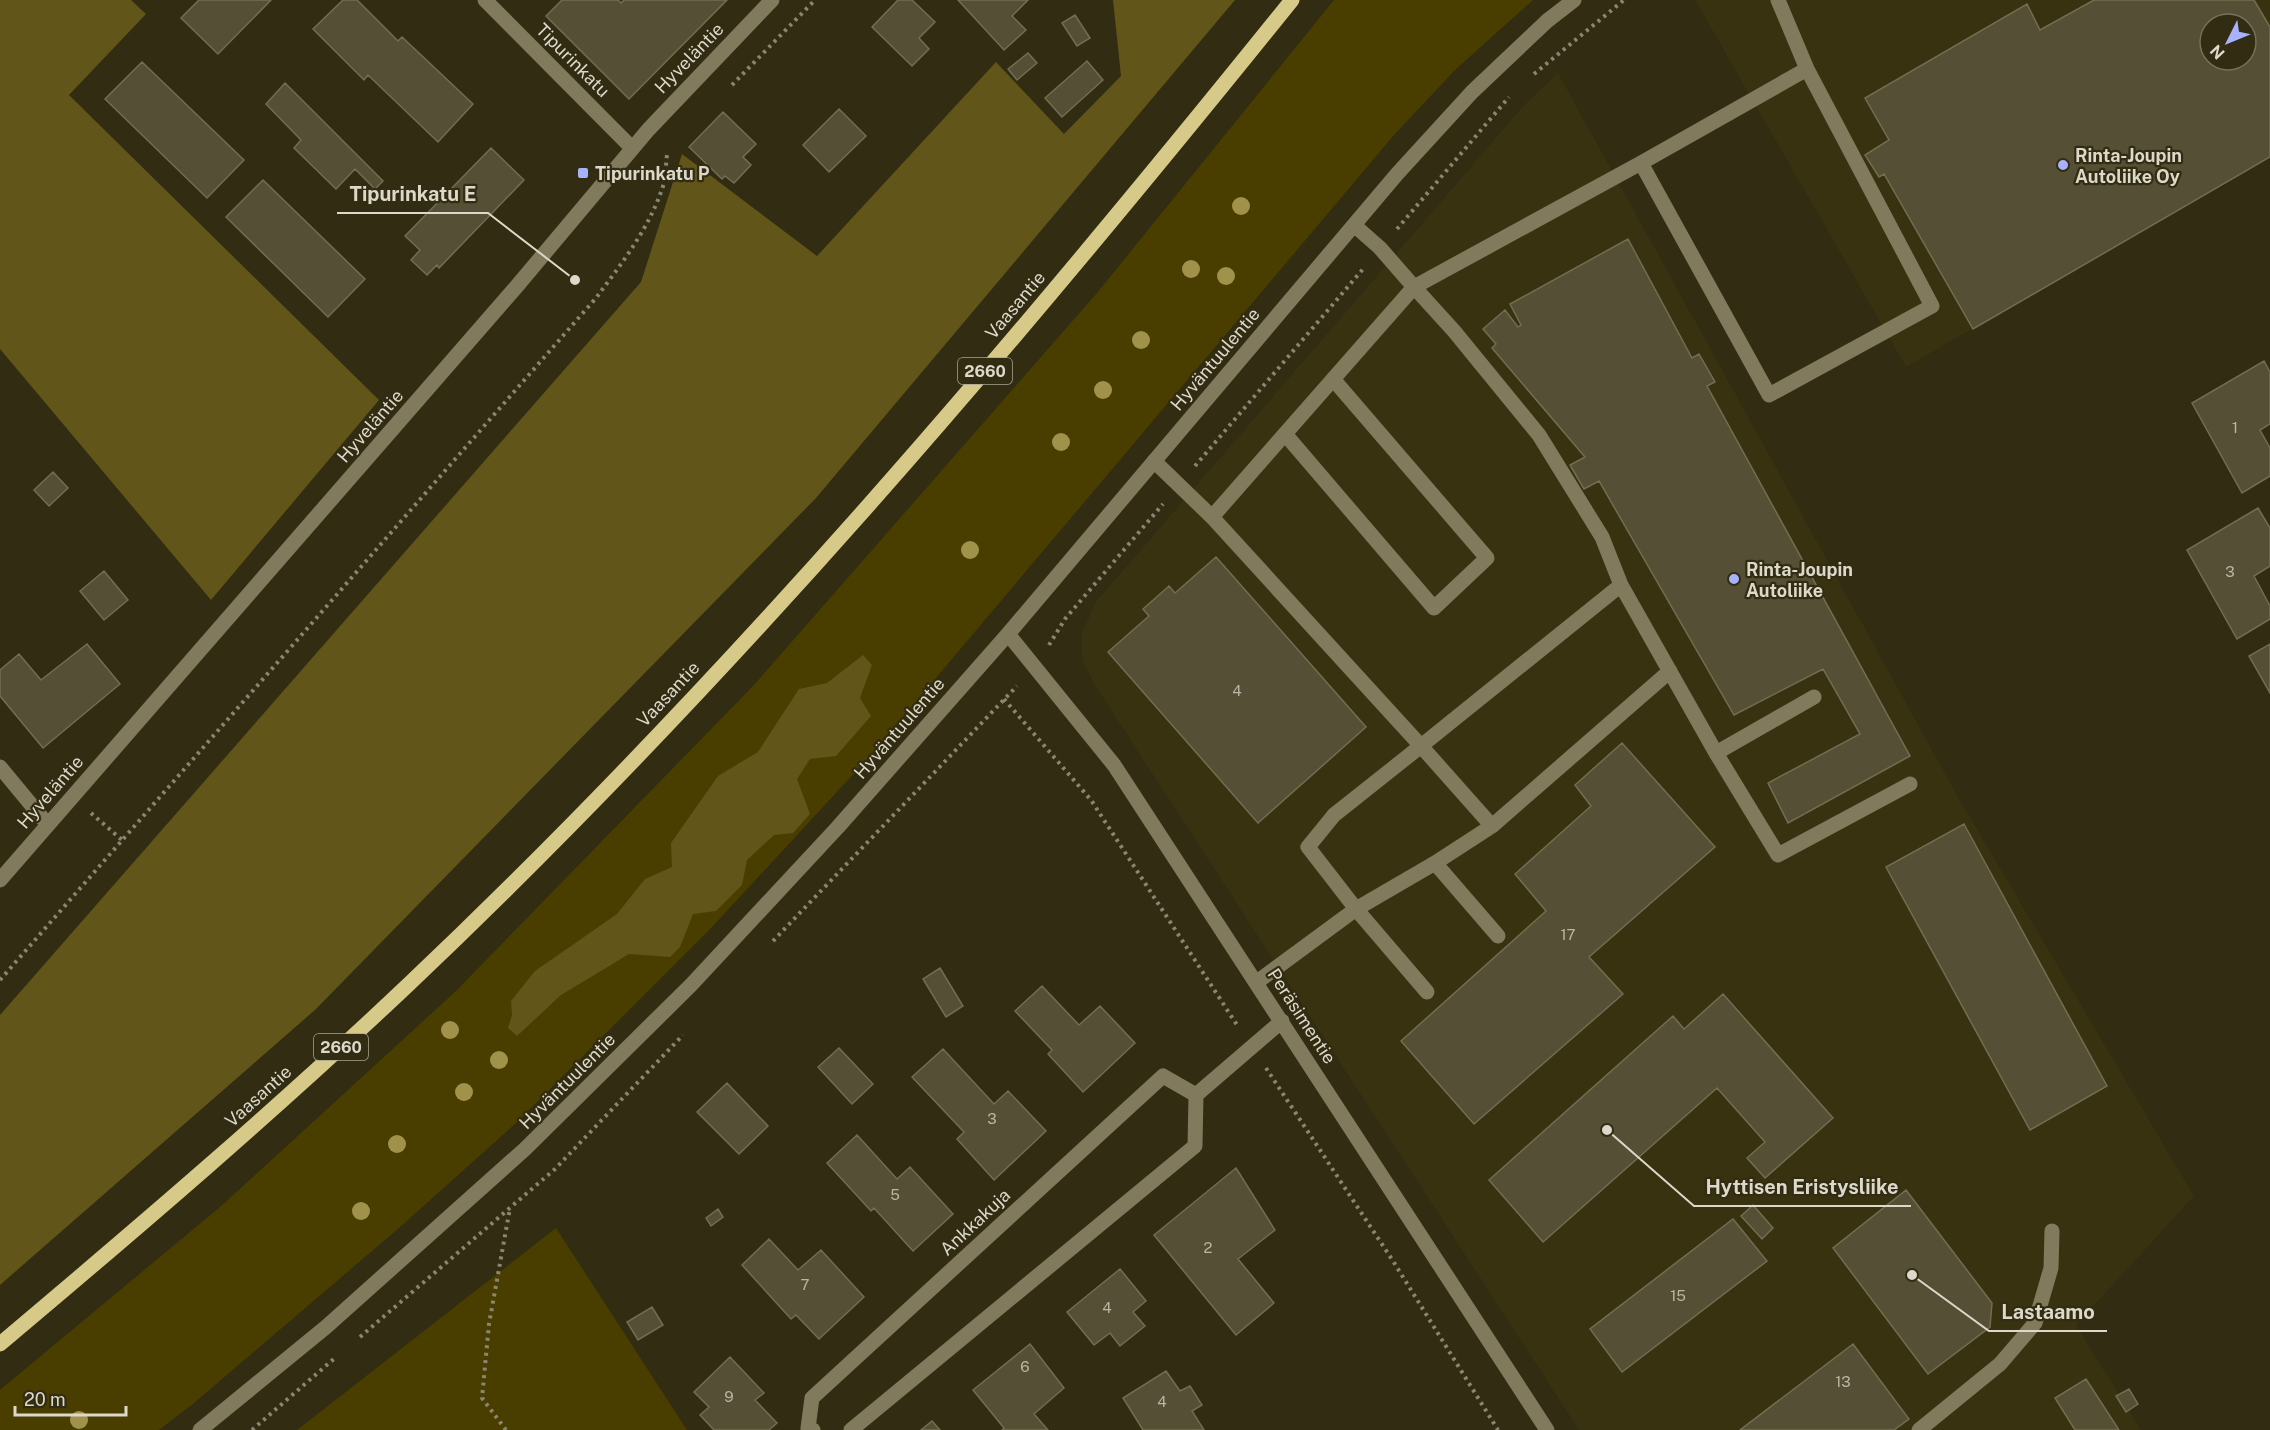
<svg xmlns="http://www.w3.org/2000/svg" width="2270" height="1430" viewBox="0 0 2270 1430" font-family="'Public Sans',sans-serif">
<style>
.built{fill:#393210;fill-rule:evenodd}
.green{fill:#493e00}
.forest{fill:#615519}
.building{fill:#554f35;stroke:#736d51;stroke-width:1.5;fill-rule:evenodd}
.lines{fill:none;stroke-linecap:round;stroke-linejoin:round}
.path{stroke:#8a8672;stroke-width:4;stroke-dasharray:3 4.5;stroke-linecap:butt}
.minor{stroke:#817a5c;stroke-width:15}
.major{stroke:#d7c988;stroke-width:15}
.tree{fill:#a0924b}
.poi-dot{fill:#a7b1fc;stroke:#312c12;stroke-width:2}
.labels{text-anchor:middle;dominant-baseline:central;stroke-width:4.5;stroke-linejoin:round;paint-order:stroke}
.number-label{font-size:15px;fill:#bab6a5}
.shield{fill:#312c12;stroke:#a9a593;stroke-width:1.5}
.shield-label{font-size:16px;font-weight:bold;fill:#dcd9ca}
.street-label{font-size:18px;fill:#dcd9ca;stroke:#312c12}
.poi-label{font-size:18px;font-weight:bold;fill:#dcd9ca;stroke:#312c12;text-anchor:start}
.leader{fill:none;stroke:#dcd9ca;stroke-width:2}
.callout-dot{fill:#dcd9ca;stroke:#312c12;stroke-width:2}
.callout-label{font-size:20px;text-anchor:middle;font-weight:bold;fill:#dcd9ca;stroke:#312c12;stroke-width:4.5;stroke-linejoin:round;paint-order:stroke}
</style>
<rect width="100%" height="100%" fill="#312c12"/>
<path class="built" d="M1695,0H2270V157L1906,367ZM2210,24H2246V60H2210Z
M1558,73L1958,797L2194,1196L2076,1325L2141,1430H1579L1096,687L1082,660V633L1095,603L1526,103Z"/>
<path class="green" d="M1334,0H1533L1455,70L1394,135L871,755L712,927L515,1124L399,1228L194,1403L159,1430H0V1390L220,1207L456,991L754,685L1097,293Z
M556,1228L687,1430H297Z"/>
<path class="forest" d="M0,0H131L146,14L69,95L379,400L211,600L0,349Z
M1113,0H1235L816,498L316,1009L0,1285V1015L641,282L682,154L817,256L996,62L1064,134L1121,76Z
M863,655L872,665L860,698L871,716L836,756L810,759L797,779L810,814L793,833L774,835L747,860L742,885L716,911L693,914L680,947L670,957L629,954L561,995L517,1036L508,1028L512,1015L511,1001L535,971L617,914L645,879L672,867L671,843L718,776L758,752L799,689L827,683Z"/>
<path class="building" d="M199,0H271L218,54L181,18Z
M343,0H357L398,41L402,37L473,104L438,142L368,75L364,80L313,29Z
M562,0H618L621,3L624,0H727L629,99L546,16Z
M898,0H912L935,22L919,38L929,49L912,66L872,27Z
M958,0H1028L1012,16L1026,30L1004,50Z
M2094,0H2254L2270,27V157L1973,329L1884,174L1879,177L1865,155L1889,140L1865,98L2027,4L2040,30ZM2210,24H2246V60H2210Z
M1075,15L1090,38L1077,46L1062,23Z
M1028,53L1037,63L1017,80L1008,69Z
M1087,61L1103,80L1062,117L1045,98Z
M142,62L244,160L207,198L105,99Z
M285,83L383,181L375,189L355,169L336,189L294,148L301,140L266,104Z
M839,109L866,136L829,172L803,145Z
M723,112L756,144L743,157L751,165L734,183L725,176L722,179L689,147Z
M491,148L524,180L439,268L437,265L427,275L411,260L420,250L405,236Z
M263,180L365,279L328,317L226,217Z
M1628,239L1692,358L1699,354L1715,382L1707,386L1910,756L1788,823L1768,783L1860,734L1823,669L1734,715L1599,481L1584,489L1570,465L1585,457L1492,348L1496,344L1483,329L1505,310L1518,327L1521,325L1510,304Z
M2264,361L2270,372V424L2260,430L2270,448V476L2242,493L2192,403Z
M53,472L68,488L49,506L34,490Z
M2258,508L2270,528V566L2254,576L2270,606V619L2237,639L2187,550Z
M1216,557L1366,727L1258,823L1108,652L1149,616L1143,609L1169,586L1175,593Z
M104,571L128,600L104,620L80,591Z
M87,644L120,684L43,748L0,696V670L19,654L41,680Z
M2270,644V693L2249,656Z
M1622,743L1715,847L1589,957L1623,994L1474,1124L1401,1041L1546,911L1515,874L1591,806L1575,785Z
M1964,824L2107,1086L2030,1130L1886,867Z
M940,968L963,1006L946,1017L923,979Z
M1042,986L1079,1025L1100,1006L1135,1043L1083,1092L1048,1054L1052,1050L1015,1011Z
M1723,994L1833,1118L1765,1178L1747,1158L1765,1142L1717,1088L1543,1242L1489,1180L1673,1016L1684,1029Z
M839,1048L873,1084L852,1104L818,1067Z
M943,1049L994,1104L1008,1091L1046,1131L994,1180L957,1139L964,1132L912,1077Z
M727,1083L768,1126L739,1154L697,1112Z
M857,1135L897,1179L910,1167L953,1214L913,1251L874,1208L871,1211L827,1163Z
M1236,1168L1275,1230L1238,1259L1274,1303L1236,1335L1154,1235Z
M1906,1190L1992,1303L1990,1327L1928,1374L1833,1248Z
M1753,1205L1773,1228L1762,1239L1741,1216Z
M718,1209L723,1217L711,1226L706,1218Z
M1733,1219L1767,1261L1622,1372L1590,1329Z
M769,1239L798,1270L821,1250L864,1297L819,1339L796,1315L791,1319L742,1265Z
M1120,1269L1146,1301L1133,1312L1145,1326L1120,1346L1110,1333L1094,1345L1067,1312Z
M652,1307L663,1325L638,1340L627,1322Z
M1030,1344L1064,1388L1034,1414L1048,1430H1002L1004,1428L973,1390Z
M1853,1344L1909,1419L1894,1430H1740Z
M730,1357L764,1393L755,1400L777,1423L769,1430H714L700,1415L709,1407L694,1392Z
M1166,1371L1180,1391L1190,1386L1202,1405L1192,1411L1204,1430H1143L1123,1398Z
M2086,1379L2119,1430H2075L2055,1398Z
M2129,1389L2138,1404L2126,1412L2116,1396Z
M932,1421L940,1430H921Z"/>
<g class="lines">
<path class="path" d="M1534,74L1624,0
M732,85L815,0
M1397,229L1509,97
M1195,466L1363,269
M1049,645L1065,619L1163,504
M1004,699L1091,800L1237,1025
M91,813L122,840
M773,941L1017,686
M0,980L596,298C622,263 651,226 664,183C667,173 665,161 668,151
M1266,1068L1393,1261L1498,1430
M360,1337L555,1169L683,1035
M252,1430L336,1357
M506,1430L482,1398L489,1324L510,1208"/>
<path class="minor" d="M485,0L632,148
M1641,163L1769,395L1932,306L1807,69L1778,0
M1354,225L1380,248L1414,287L1641,163L1807,69
M1285,434L1434,608L1487,558L1333,379
M1154,461L1212,517L1414,287L1454,331L1539,435L1602,537L1621,585L1421,746L1212,517
M1621,585L1716,753L1814,697
M1008,634L1114,765L1547,1430
M1716,753L1778,855L1910,784
M0,767L48,825
M1435,863L1498,936
M0,880L517,286L648,130L772,0
M1257,982L1356,909L1435,863L1492,826
M1427,992L1356,909L1308,847L1334,815L1421,746L1492,826L1670,671
M200,1430L326,1327L525,1149L691,985L838,827L1008,634L1397,174L1472,92L1547,21L1574,0
M813,1430L808,1428L812,1398L1163,1076L1196,1095
M851,1430L1195,1146L1196,1095L1282,1021
M1919,1430L2000,1364L2035,1323L2051,1268L2052,1231"/>
<path class="major" d="M0,1344C139,1227 277,1109 409,984C729,681 1016,343 1292,0"/>
</g>
<g class="tree">
<circle cx="1241" cy="206" r="9"/>
<circle cx="1191" cy="269" r="9"/>
<circle cx="1226" cy="276" r="9"/>
<circle cx="1141" cy="340" r="9"/>
<circle cx="1103" cy="390" r="9"/>
<circle cx="1061" cy="442" r="9"/>
<circle cx="970" cy="550" r="9"/>
<circle cx="450" cy="1030" r="9"/>
<circle cx="499" cy="1060" r="9"/>
<circle cx="464" cy="1092" r="9"/>
<circle cx="397" cy="1144" r="9"/>
<circle cx="361" cy="1211" r="9"/>
<circle cx="79" cy="1420" r="9"/>
</g>
<g class="poi-dot">
<circle cx="2063" cy="165" r="6"/>
<rect x="577" y="167" width="12" height="12" rx="3"/>
<circle cx="1734" cy="579" r="6"/>
</g>
<g class="labels">
<g class="number-label">
<text x="2235" y="427">1</text>
<text x="2230" y="571">3</text>
<text x="1237" y="690">4</text>
<text x="1568" y="934">17</text>
<text x="992" y="1118">3</text>
<text x="895" y="1194">5</text>
<text x="1208" y="1247">2</text>
<text x="805" y="1284">7</text>
<text x="1678" y="1295">15</text>
<text x="1107" y="1307">4</text>
<text x="1025" y="1366">6</text>
<text x="1843" y="1381">13</text>
<text x="729" y="1396">9</text>
<text x="1162" y="1401">4</text>
</g>
<g class="shield">
<rect x="958" y="358" width="54" height="26" rx="4.5"/>
<rect x="314" y="1034" width="54" height="26" rx="4.5"/>
</g>
<g class="shield-label">
<text x="985" y="371">2660</text>
<text x="341" y="1047">2660</text>
</g>
<g class="street-label">
<text transform="translate(689 58) rotate(-46)">Hyveläntie</text>
<text transform="translate(573 60) rotate(45)">Tipurinkatu</text>
<text transform="translate(1015 305) rotate(-50)">Vaasantie</text>
<text transform="translate(1215 359) rotate(-50)">Hyväntuulentie</text>
<text transform="translate(370 426) rotate(-49)">Hyveläntie</text>
<text transform="translate(668 694) rotate(-47)">Vaasantie</text>
<text transform="translate(899 728) rotate(-49)">Hyväntuulentie</text>
<text transform="translate(50 792) rotate(-49)">Hyveläntie</text>
<text transform="translate(1302 1016) rotate(57)">Peräsimentie</text>
<text transform="translate(567 1081) rotate(-45)">Hyväntuulentie</text>
<text transform="translate(258 1096) rotate(-42)">Vaasantie</text>
<text transform="translate(975 1222) rotate(-43)">Ankkakuja</text>
</g>
<g class="poi-label">
<text x="2075" y="155">Rinta-Joupin<tspan x="2075" dy="21">Autoliike Oy</tspan></text>
<text x="595" y="173">Tipurinkatu P</text>
<text x="1746" y="569">Rinta-Joupin<tspan x="1746" dy="21">Autoliike</tspan></text>
</g>
</g>
<path class="leader" d="M575 280L488 213H337M1607 1130L1694 1206H1911M1912 1275L1989 1331H2107"/>
<g class="callout-dot">
<circle cx="575" cy="280" r="6"/>
<circle cx="1607" cy="1130" r="6"/>
<circle cx="1912" cy="1275" r="6"/>
</g>
<g class="callout-label">
<text x="413" y="201">Tipurinkatu E</text>
<text x="1802" y="1194">Hyttisen Eristysliike</text>
<text x="2048" y="1319">Lastaamo</text>
</g>
<g transform="translate(2228 42) rotate(227)"><circle r="28" fill="#312c12" stroke="#75715c" stroke-width="1.5"/>
<path d="M0-4.5L10 22L0 15L-10 22Z" fill="#a7b1fc"/>
<text y="-9" font-size="16" font-weight="bold" text-anchor="middle" fill="#dcd9ca">N</text>
</g>
<path d="M15 1406v9h111v-9" fill="none" stroke="#dcd9ca" stroke-width="3"/>
<text x="24" y="1406" font-size="18" fill="#dcd9ca" stroke="#312c12" stroke-width="4.5" paint-order="stroke">20 m</text>
</svg>
